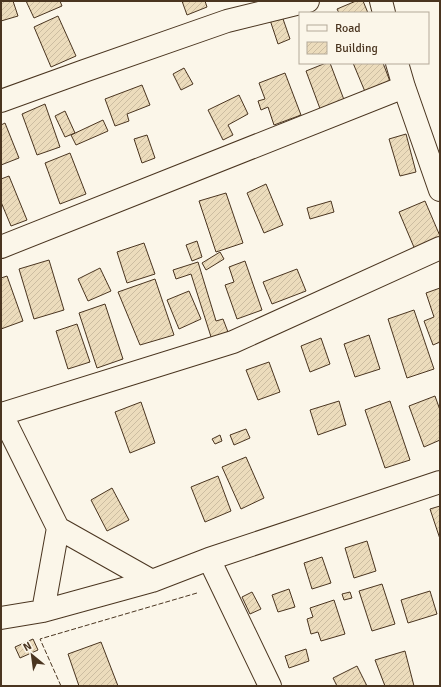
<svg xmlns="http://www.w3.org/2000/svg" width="441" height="687" viewBox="0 0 441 687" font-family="Signika,sans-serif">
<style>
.building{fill:url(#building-hatch);stroke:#4a3520}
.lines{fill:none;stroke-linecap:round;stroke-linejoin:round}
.minor-casing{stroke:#4a3520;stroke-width:24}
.minor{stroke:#fbf6e9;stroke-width:22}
.fence{stroke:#4a3520;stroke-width:1;stroke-dasharray:5 2;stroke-linecap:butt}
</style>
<defs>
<pattern id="building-hatch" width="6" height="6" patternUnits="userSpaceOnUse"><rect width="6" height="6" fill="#ecdcbc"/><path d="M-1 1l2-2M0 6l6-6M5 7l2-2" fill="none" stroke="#ccbda1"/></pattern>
</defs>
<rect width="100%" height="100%" fill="#fbf6e9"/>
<path class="building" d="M1,1H13L18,16L1,21Z
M26,1H60L62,6L34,18Z
M182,1H205L207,7L187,15Z
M356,1H363L368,13H339L337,9Z
M58,16L76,56L51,67L34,27Z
M282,16L290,39L278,44L270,20Z
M326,63H330L346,105L322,114L306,71Z
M353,63H383L391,84L366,94Z
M184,68L193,84L181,90L173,74Z
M285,73L301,115L274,125L268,107L261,110L258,101L265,99L259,83Z
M142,85L150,105L127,114L129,121L115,126L105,99Z
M239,95L248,114L228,125L233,135L223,140L208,110Z
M45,104L60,147L37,155L22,114Z
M65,111L75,133L65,137L55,116Z
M103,120L108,131L76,145L71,135Z
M5,123L19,158L1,165V125Z
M406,134L416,172L400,176L389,139Z
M147,135L155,158L142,163L134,139Z
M70,153L86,194L60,204L45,163Z
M9,176L27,220L11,226L1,202V179Z
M266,184L283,225L264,233L247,193Z
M226,193L243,243L216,252L199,201Z
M331,201L334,212L310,219L307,208Z
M425,201L440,236V242L416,252L399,212Z
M197,241L202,257L192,261L186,245Z
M144,243L155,274L127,283L117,252Z
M220,252L224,259L206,270L202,263Z
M49,260L64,310L34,319L19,269Z
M245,261L262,310L237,319L225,285L234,282L229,267Z
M198,262L216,321L223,319L228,332L212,340L191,274L176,279L173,270Z
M100,268L111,291L88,301L78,279Z
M297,269L306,291L272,304L263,282Z
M7,276L23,321L1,329V278Z
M155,279L174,335L140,345L118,292Z
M440,288V342L433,345L424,321L434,317L426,293Z
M189,291L201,319L179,329L167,300Z
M105,304L123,359L97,368L79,313Z
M414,310L434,369L407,378L388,319Z
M77,324L90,362L68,369L56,331Z
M369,335L380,369L355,377L344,344Z
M321,338L330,364L310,372L301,346Z
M269,362L280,392L258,400L246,370Z
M435,396L440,410V440L424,447L409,406Z
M339,401L346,425L318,435L310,410Z
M390,401L410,460L385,468L365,410Z
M141,402L155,443L130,453L115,412Z
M246,429L250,438L234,445L230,435Z
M220,435L222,441L215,444L212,439Z
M246,457L264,498L241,509L222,467Z
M218,476L231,511L205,522L191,487Z
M112,488L129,520L107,531L91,500Z
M440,506V539L430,509Z
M367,541L376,571L354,578L345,548Z
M322,557L331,583L312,589L304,563Z
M382,584L395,624L372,631L359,591Z
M289,589L295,607L278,612L272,595Z
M430,591L437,614L408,623L401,600Z
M252,592L261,609L250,614L242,597Z
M350,592L352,598L344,600L342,594Z
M334,600L345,634L321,641L318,632L311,634L307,619L313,617L310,608Z
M33,639L38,650L20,658L15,647Z
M101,642L118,686H79L68,654Z
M306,649L309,661L289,668L285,656Z
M405,651L414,686H385L375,660Z
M357,666L367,686H337L333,678Z"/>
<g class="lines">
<g class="minor-casing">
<path id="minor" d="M381,1L384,13
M397,63L404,87L440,190
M1,101L84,71L227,21L308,1
M1,247L404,87
M1,413L58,528L152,581
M2,414L233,342L440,248
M209,559L270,686
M43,611L58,528
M1,618L43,611L152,581L209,559L440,482"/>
</g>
<use href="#minor" class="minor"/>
<path class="fence" d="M61,686L40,639L197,593"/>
</g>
<rect width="441" height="687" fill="none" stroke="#4a3520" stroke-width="4"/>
<rect x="299" y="12" width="130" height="52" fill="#fbf6e9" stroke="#b4a999"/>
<rect x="307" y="25" width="20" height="6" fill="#fbf6e9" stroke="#b4a999"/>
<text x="335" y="32" font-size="12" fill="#4a3520">Road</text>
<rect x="307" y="42" width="20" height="12" fill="url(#building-hatch)" stroke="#b4a999"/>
<text x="335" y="52" font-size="12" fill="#4a3520">Building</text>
<g transform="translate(32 655) rotate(331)" stroke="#fbf6e9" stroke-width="3" paint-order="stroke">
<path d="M0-3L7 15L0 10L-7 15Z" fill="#4a3520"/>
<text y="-6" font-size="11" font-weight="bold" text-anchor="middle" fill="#4a3520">N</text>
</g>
</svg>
